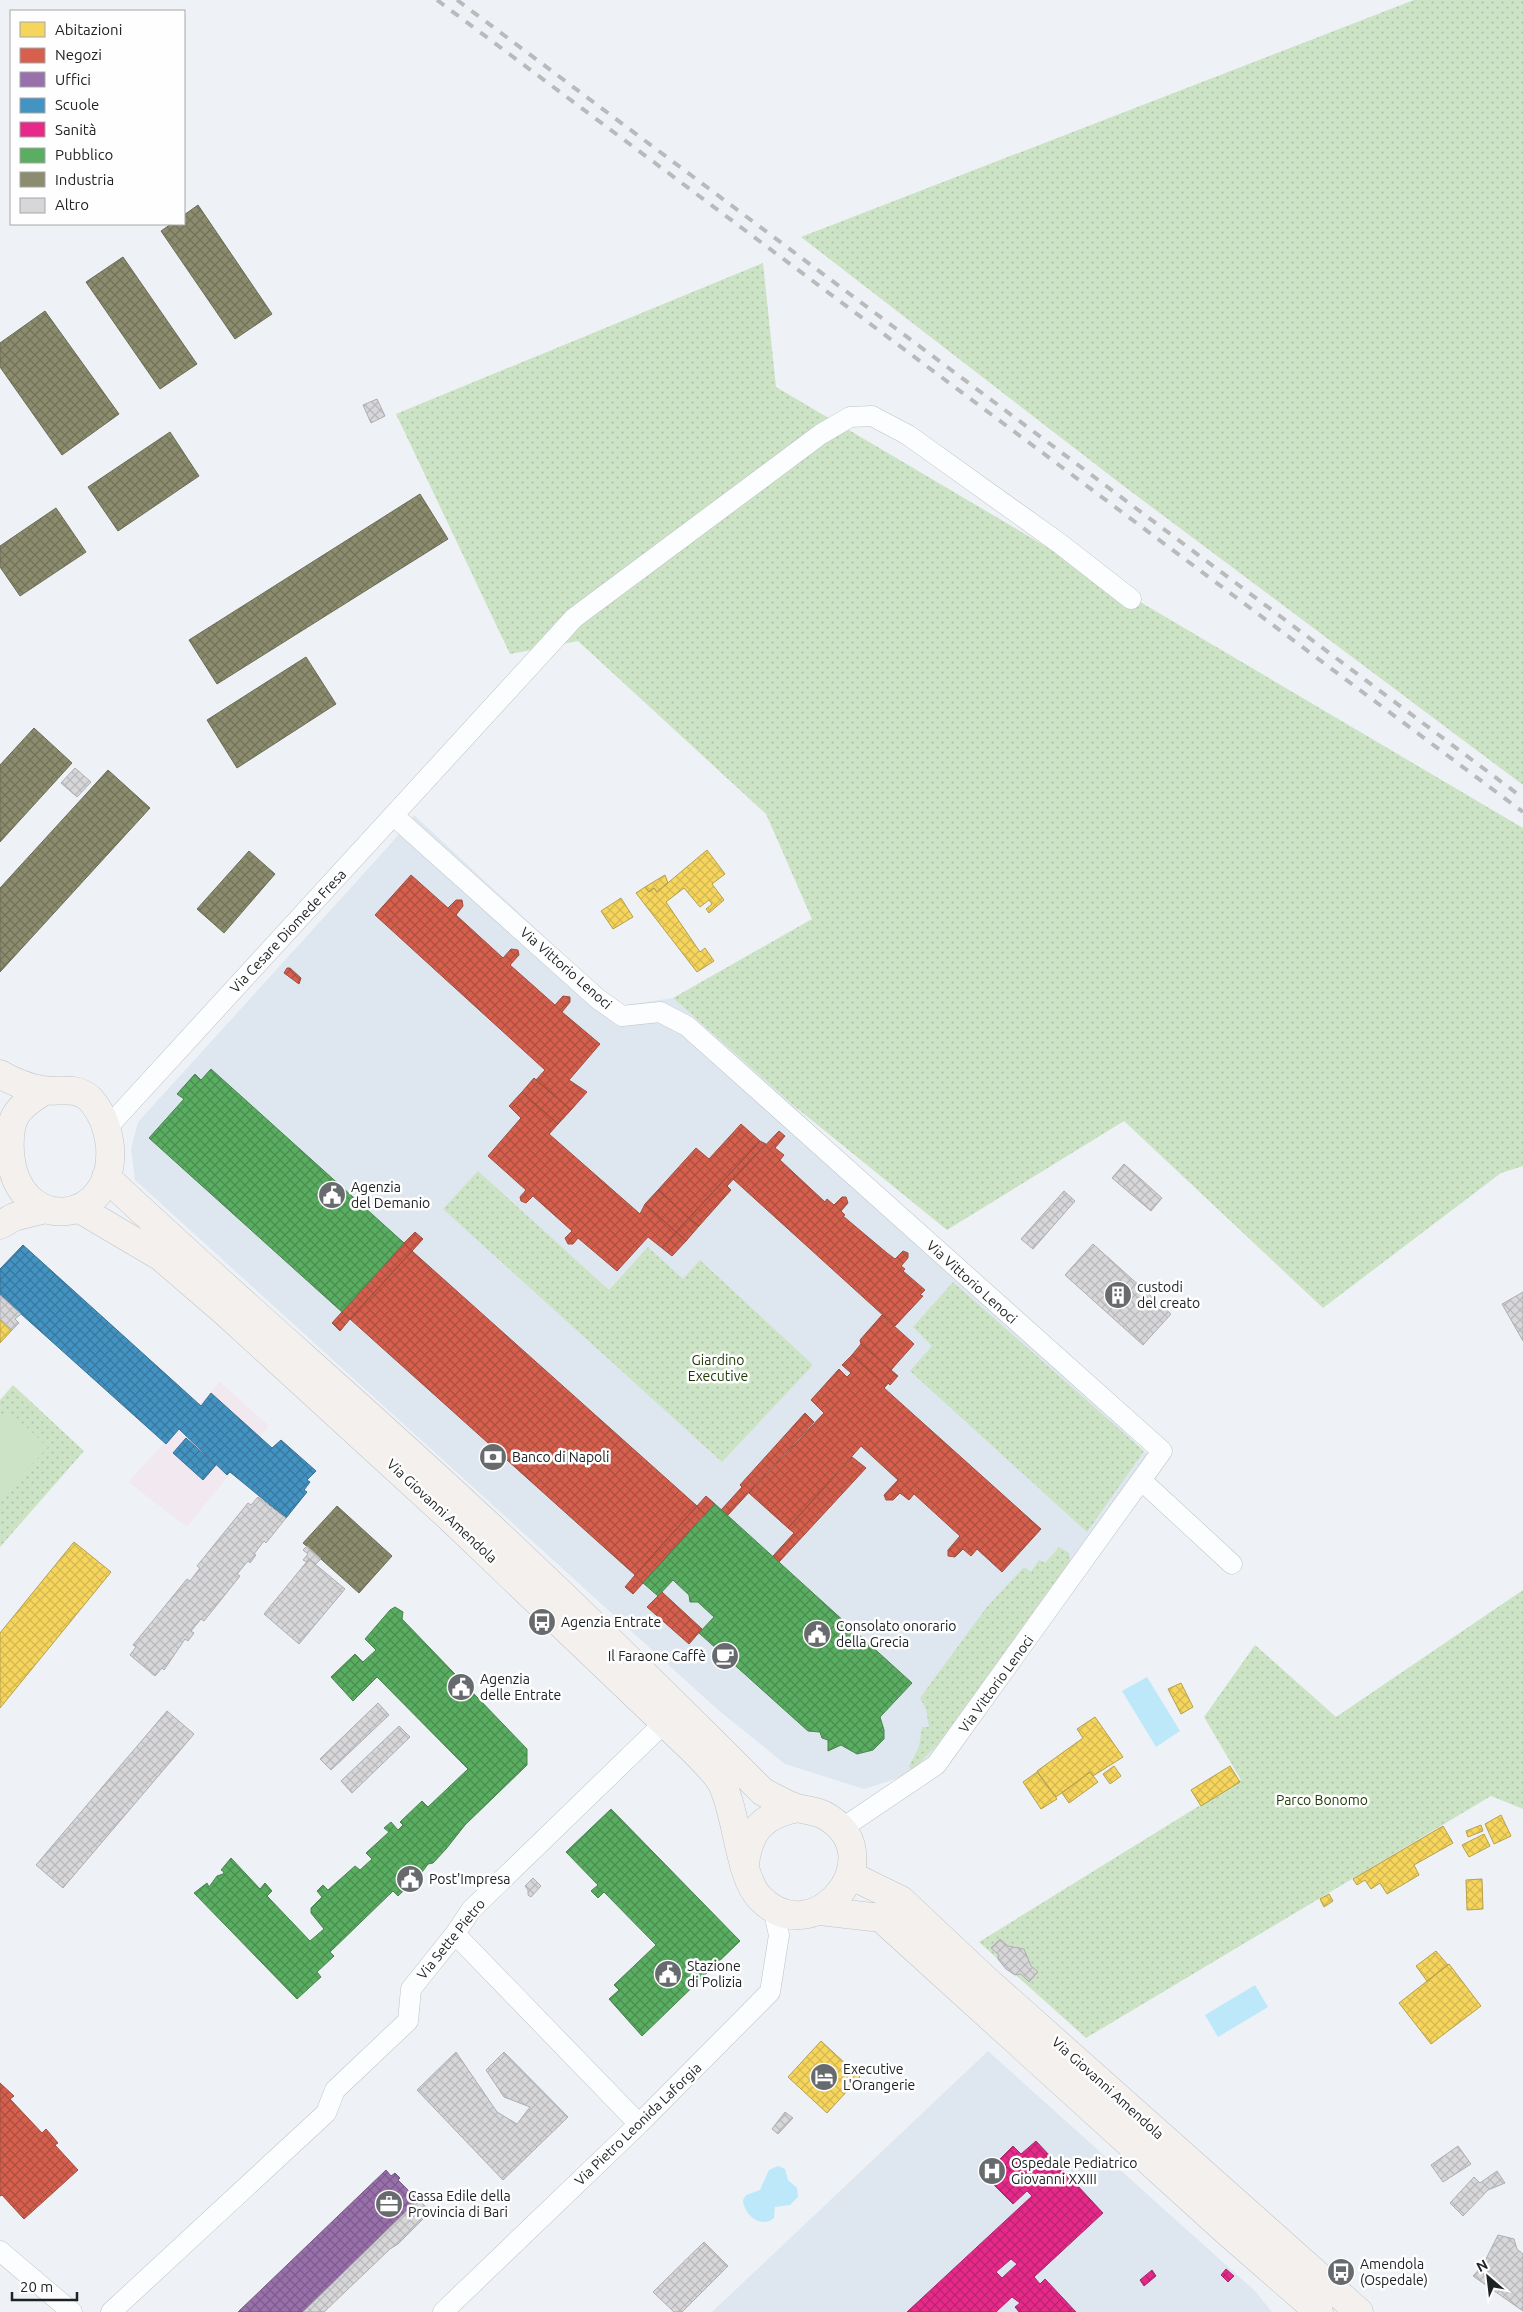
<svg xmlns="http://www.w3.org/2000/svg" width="1523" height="2312" viewBox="0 0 1523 2312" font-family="Ubuntu,sans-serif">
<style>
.built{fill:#dee7f0}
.education{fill:#f2e8f0}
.grass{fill:url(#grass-dots)}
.garden{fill:#cce3c5}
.water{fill:#bce8fa}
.homes{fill:url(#homes-cross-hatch);stroke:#b6a04c}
.shops{fill:url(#shops-cross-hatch);stroke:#9f4e41}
.offices{fill:url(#offices-cross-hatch);stroke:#755983}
.schools{fill:url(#schools-cross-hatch);stroke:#387194}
.health{fill:url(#health-cross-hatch);stroke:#ab276c;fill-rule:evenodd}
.public{fill:url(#public-cross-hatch);stroke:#49844f}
.industry{fill:url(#industry-cross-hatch);stroke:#6c6c58}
.building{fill:url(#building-cross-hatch);stroke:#aeaeb1}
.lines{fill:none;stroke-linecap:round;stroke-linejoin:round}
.street-casing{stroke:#bfc2c5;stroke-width:21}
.secondary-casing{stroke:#bfc2c5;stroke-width:29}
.street{stroke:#fcfdfe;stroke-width:20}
.secondary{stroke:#f3f0ee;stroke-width:28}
.rail{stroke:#b9baba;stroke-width:4;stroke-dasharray:9 9;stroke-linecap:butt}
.labels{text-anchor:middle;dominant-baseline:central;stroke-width:5;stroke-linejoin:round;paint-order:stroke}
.street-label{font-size:14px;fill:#202325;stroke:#fefefe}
.poi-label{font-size:14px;fill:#202325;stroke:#fefefe;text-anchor:start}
.park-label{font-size:14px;fill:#1b3a02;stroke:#fefefe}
</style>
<defs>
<pattern id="grass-dots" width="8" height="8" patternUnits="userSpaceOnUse" patternTransform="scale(1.25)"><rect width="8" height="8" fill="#cce3c5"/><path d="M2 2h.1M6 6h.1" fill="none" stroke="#afc2a9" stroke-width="1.8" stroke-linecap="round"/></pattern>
<pattern id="homes-cross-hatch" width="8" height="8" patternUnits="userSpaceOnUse" patternTransform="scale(1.25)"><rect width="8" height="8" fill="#f6d55c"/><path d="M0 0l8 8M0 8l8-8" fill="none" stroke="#d3b750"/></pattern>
<pattern id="shops-cross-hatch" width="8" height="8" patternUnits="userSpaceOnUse" patternTransform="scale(1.25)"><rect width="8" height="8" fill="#d6604d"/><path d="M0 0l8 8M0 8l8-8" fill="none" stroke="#ad4f40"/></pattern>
<pattern id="offices-cross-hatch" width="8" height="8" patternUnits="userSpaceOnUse" patternTransform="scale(1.25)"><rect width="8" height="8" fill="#9970ab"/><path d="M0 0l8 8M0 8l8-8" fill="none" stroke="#7c5c8b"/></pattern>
<pattern id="schools-cross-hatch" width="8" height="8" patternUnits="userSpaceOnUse" patternTransform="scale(1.25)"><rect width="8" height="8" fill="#4393c3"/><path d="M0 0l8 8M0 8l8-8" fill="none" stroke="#38789e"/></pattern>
<pattern id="health-cross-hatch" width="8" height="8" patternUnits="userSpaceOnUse" patternTransform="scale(1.25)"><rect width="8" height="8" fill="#e7298a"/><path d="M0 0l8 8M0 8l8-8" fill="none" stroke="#bb2371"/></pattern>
<pattern id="public-cross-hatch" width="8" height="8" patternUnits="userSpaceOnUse" patternTransform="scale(1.25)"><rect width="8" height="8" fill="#5aae61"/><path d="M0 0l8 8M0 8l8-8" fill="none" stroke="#4a8d50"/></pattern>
<pattern id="industry-cross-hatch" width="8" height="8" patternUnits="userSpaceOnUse" patternTransform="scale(1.25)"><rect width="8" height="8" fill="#8c8c6e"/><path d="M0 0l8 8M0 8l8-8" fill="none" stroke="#72725a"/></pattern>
<pattern id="building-cross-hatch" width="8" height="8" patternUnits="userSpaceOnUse" patternTransform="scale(1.25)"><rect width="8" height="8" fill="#d7d7da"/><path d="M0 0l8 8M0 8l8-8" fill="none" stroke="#b8b8bb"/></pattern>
</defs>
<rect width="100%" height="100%" fill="#eef2f6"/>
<path class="built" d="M414,815L619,1006L673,998L793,1105L1148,1455L942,1746L914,1773L864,1789L785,1764L717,1709L135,1180L131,1149L138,1122L387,848Z
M988,2051L1255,2291L1272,2312H712Z"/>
<path class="education" d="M220,1382L269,1426L187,1527L128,1482Z"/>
<path class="grass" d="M1414,0H1523V785L1121,484L801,237Z
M763,263L776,387L1523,828V1166L1501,1173L1323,1308L1124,1121L947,1230L793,1105L673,998L812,919L766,814L578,641L510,654L396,414Z
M478,1171L609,1290L648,1247L683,1279L700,1260L813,1365L722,1462L443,1209Z
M953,1282L1144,1451L1087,1532L910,1371L932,1346L913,1327Z
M13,1385L84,1451L0,1547V1400Z
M1059,1547L1069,1553L1070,1561L937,1745L912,1771L909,1766L919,1747L922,1727H929L926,1709L920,1698L986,1608L1024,1567L1031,1572L1039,1560L1045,1563Z
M1523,1590V1809L1491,1796L1086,2038L979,1942L1241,1780L1204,1717L1255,1645L1336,1717Z"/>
<path class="garden" d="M8,1410L48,1447L0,1499V1418Z"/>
<path class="water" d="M1147,1677L1180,1731L1156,1747L1122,1691Z
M1255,1985L1268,2007L1218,2037L1205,2015Z
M778,2166L785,2169L788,2180L797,2188L798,2197L790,2205L775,2207L774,2218C761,2229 744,2215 743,2200L746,2195L760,2190L769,2170Z"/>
<path class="homes" d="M707,850L725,874L712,884L724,900L709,913L706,909L712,904L709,900L700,907L684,888L666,902L700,952L705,948L714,961L697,972L636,893L645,887L649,892L654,888L657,892Z
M665,875L668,883L657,892L654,888L649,892L645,887Z
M621,898L633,917L613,929L601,911Z
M0,1319L12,1330L0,1343Z
M74,1542L111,1572L0,1708V1633Z
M1181,1683L1193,1707L1181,1714L1168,1689Z
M1095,1717L1123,1757L1093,1776L1090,1772L1056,1797L1037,1771L1083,1738L1077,1729Z
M1114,1766L1121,1776L1110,1784L1103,1774Z
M1230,1766L1240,1782L1201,1806L1191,1790Z
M1037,1772L1057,1799L1041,1809L1023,1782Z
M1090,1772L1098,1782L1069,1803L1062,1793Z
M1501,1815L1511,1836L1494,1844L1485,1824Z
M1481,1825L1483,1831L1468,1837L1466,1831Z
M1443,1826L1453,1843L1414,1865L1419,1875L1387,1894L1380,1883L1371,1889L1365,1880L1357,1885L1353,1879Z
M1484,1834L1490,1846L1469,1857L1462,1845Z
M1482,1879L1483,1909L1467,1910L1466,1880Z
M1329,1894L1333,1901L1324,1907L1320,1899Z
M1436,1951L1448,1965L1427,1981L1416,1966Z
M1449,1964L1481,2006L1431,2044L1399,2003Z
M821,2041L860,2077L827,2113L788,2077Z"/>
<path class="shops" d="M411,875L448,908L456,900H462L463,906L456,915L503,958L511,949L518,950L519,955L510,965L555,1005L563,996L570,997V1002L562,1012L600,1044L569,1080L587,1092L571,1110L536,1080L545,1070L375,915Z
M287,968H290L301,978L299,984L284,973Z
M534,1078L571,1110L558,1124L522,1092Z
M522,1092L558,1124L549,1134L640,1214L645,1204L676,1232L662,1248L648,1237L617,1271L578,1238L573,1244H568L565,1238L572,1231L533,1196L526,1203L521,1201L520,1197L526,1190L488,1156L521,1118L509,1106Z
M741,1124L760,1141L689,1218L658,1190L696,1148L709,1159Z
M779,1131L785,1136L775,1148L784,1155L780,1160L825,1202L827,1199L834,1205L842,1197H846L848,1203L841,1211L845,1215L843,1216L887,1253L895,1259L903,1251L908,1253V1258L901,1266L905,1269L903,1271L925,1290L920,1295L923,1296L895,1326L733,1179Z
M760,1141L766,1144L727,1186L731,1190L699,1226L689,1218Z
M658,1190L689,1218L676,1232L645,1204Z
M689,1218L699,1226L686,1241L676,1232Z
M415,1232L423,1239L412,1251L404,1243Z
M676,1232L686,1241L672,1256L662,1248Z
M404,1243L412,1251L350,1319L342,1312Z
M412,1251L697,1506L635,1575L350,1319Z
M342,1312L350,1319L340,1331L332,1323Z
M882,1315L914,1344L891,1370L861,1344L860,1340Z
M861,1344L898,1376L890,1385L888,1383L886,1386L852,1355Z
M852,1355L886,1386L884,1388L1041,1529L1002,1572L977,1549L971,1556L963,1549L955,1557L948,1556V1550L960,1536L914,1494L909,1500L900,1493L893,1500H886L884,1495L898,1480L861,1446L788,1528L749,1493L824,1413L811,1400L839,1369L847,1377L851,1373L842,1365Z
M805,1413L814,1422L728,1515L721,1510L742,1487L740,1485Z
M852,1457L866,1468L779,1562L773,1556L794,1533L788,1528Z
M706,1496L715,1504L705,1514L697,1506Z
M697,1506L705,1514L643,1583L635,1575Z
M635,1575L643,1583L633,1594L625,1587Z
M662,1592L702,1629L689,1644L647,1607Z
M0,2083L14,2096L10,2099L42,2133L46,2129L58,2143L55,2145L78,2170L24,2219L2,2195L0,2196Z"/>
<path class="offices" d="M386,2170L391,2176L395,2173L400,2178L398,2180L418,2200L303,2312H238Z"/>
<path class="schools" d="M23,1245L201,1406L211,1393L272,1448L281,1440L316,1471L307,1480L310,1482L304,1490L307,1492L286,1518L230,1472L227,1475L179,1429L166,1444L0,1295V1269Z
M186,1438L216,1465L203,1480L173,1453Z"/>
<path class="health" d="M1036,2141L1103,2213L1034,2277L1040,2284L1045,2279L1076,2312H1019L1015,2307L1020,2303L1012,2297L996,2312H907L1032,2196L1027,2191L1013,2204L991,2182L1007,2167L1000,2159L1013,2146L1021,2154ZM1011,2259L1017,2264L1002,2278L996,2272Z
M1226,2269L1234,2276L1228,2282L1221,2275Z
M1152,2270L1156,2276L1144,2286L1140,2280Z"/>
<path class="public" d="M211,1069L404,1243L342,1312L149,1138L184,1099L177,1094L195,1074L201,1080Z
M715,1504L912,1683L880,1717L884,1730V1739L873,1750L857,1754L841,1745L828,1751V1740L822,1738L820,1732L808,1731L699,1633L714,1617L698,1602H690L689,1595L673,1580L658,1596L643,1583Z
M395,1607L403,1612L402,1619L527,1749V1765L465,1825L446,1849L433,1863L428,1864L420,1875L418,1873L416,1875L418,1877L398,1896L393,1891L330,1952L334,1956L317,1972L321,1977L297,1999L194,1893L207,1883L209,1887L217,1876L223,1874L224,1872L221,1870L231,1858L260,1889L265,1883L272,1891L267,1896L310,1941L324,1929L311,1913V1908L322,1897L317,1891L323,1885L328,1890L355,1866L360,1870L372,1859L366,1853L389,1832L384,1828L391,1822L398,1830L403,1825L400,1822L422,1801L428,1807L468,1769L377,1677L353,1701L331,1677L355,1654L363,1662L376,1650L365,1639L390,1610Z
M611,1809L740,1941L642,2036L609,1999L619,1990L614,1985L656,1945L604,1892L598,1898L591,1891L598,1885L566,1852Z"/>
<path class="industry" d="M198,205L272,314L235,339L161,231L171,224H184V215Z
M123,257L197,364L160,389L86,282Z
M45,311L119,414L62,455L0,367V343Z
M170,432L199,476L118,531L88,487Z
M420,494L448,539L217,684L189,640Z
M56,508L86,552L20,596L0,567V546Z
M306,657L336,704L237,768L207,720Z
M34,728L72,763L0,842V765Z
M108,770L150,808L0,972V888Z
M249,851L275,874L224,933L197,909Z
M337,1506L392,1556L359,1593L303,1543Z"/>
<path class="building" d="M377,399L385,416L371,423L363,405Z
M75,768L91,782L77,797L61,783Z
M1124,1164L1162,1198L1151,1211L1112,1178Z
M1064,1191L1075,1201L1033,1249L1021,1239Z
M1093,1244L1171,1314L1143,1345L1065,1275Z
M1523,1292V1341L1502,1304Z
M0,1295L21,1314L15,1319L19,1323L12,1330L0,1319Z
M258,1497L286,1518L266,1543L264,1541L254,1554L256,1555L250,1563L248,1561L237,1574L240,1576L204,1621L201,1619L191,1631L194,1633L188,1641L185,1639L164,1670L162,1668L155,1676L130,1655L136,1647L133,1645L187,1579L190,1581L200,1568L197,1566L248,1503L251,1505Z
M307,1546L321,1559L316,1564L309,1559L307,1562L303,1560L308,1554L303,1550Z
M309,1559L345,1589L299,1644L264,1614Z
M378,1703L389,1715L331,1770L320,1759Z
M167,1711L194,1734L63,1888L36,1865Z
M399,1726L410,1737L352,1793L341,1781Z
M533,1878L541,1886L531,1897L528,1895V1890L525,1886Z
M1000,1939L1008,1946L1024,1949L1031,1966L1038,1972L1029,1982L1021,1974L1015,1975L1006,1969L998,1959L999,1955L991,1948Z
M456,2052L497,2112L517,2124L530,2107L504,2097L486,2070L504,2052L568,2117L503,2180L417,2090Z
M785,2112L793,2118L778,2134L772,2129Z
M1458,2146L1471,2164L1443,2182L1431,2165Z
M1497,2171L1505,2183L1488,2190L1463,2216L1450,2203L1474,2177L1480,2183Z
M418,2200L431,2211L398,2244L390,2249L324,2312H303Z
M1498,2235L1514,2239L1517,2249L1523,2254V2311L1473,2276L1483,2265Z
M704,2242L728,2266L682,2312H674L653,2292Z"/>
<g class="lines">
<g class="street-casing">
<path id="street" d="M394,816L598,999L622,1016L660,1012L687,1026L1162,1451L936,1765L841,1829
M107,1128L574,618L821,434L850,417L872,416L908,435L1059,543L1131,599
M1141,1480L1232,1564
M455,1934L639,2124
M0,2251L72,2312
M111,2312L326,2113L335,2090L408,2021L411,1989L455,1934L471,1910L665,1722
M443,2312L639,2124L770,1992L779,1935L773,1909"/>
</g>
<g class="secondary-casing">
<path id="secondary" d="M0,1074C11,1081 29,1088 43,1090C59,1093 75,1085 90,1099C103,1113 108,1129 110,1147C116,1227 16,1237 10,1152C8,1118 16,1108 44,1091
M78,1208L161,1257L226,1313L449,1517L695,1752C704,1762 716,1772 722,1784C737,1813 739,1877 760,1898C814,1954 892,1859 829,1818C819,1811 809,1811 797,1808C786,1805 774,1797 763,1792C670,1699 577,1607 481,1518C358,1403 229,1293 106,1177
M0,1225L14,1217L46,1209
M745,1864C749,1830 763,1815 797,1808
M850,1875L901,1900L985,1979L1359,2312
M820,1911L881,1918L1226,2231L1319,2312"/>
</g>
<use href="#street" class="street"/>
<use href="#secondary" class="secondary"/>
<path class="rail" d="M437,0L1523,812
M457,0L1523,798"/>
</g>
<defs>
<g id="civic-disc" transform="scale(1.4375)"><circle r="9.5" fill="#686b6e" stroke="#fefefe"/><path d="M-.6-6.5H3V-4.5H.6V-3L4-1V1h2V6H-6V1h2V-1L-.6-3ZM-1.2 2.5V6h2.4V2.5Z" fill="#fff"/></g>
<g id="building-disc" transform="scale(1.4375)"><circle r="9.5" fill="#686b6e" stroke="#fefefe"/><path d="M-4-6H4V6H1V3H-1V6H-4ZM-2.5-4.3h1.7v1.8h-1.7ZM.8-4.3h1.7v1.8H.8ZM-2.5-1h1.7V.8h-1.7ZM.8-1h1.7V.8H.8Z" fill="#fff"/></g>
<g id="bank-disc" transform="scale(1.4375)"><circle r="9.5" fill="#686b6e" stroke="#fefefe"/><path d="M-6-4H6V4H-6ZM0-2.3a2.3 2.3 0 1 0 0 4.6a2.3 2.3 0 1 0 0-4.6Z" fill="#fff"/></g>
<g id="bus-disc" transform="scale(1.4375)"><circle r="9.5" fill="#686b6e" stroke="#fefefe"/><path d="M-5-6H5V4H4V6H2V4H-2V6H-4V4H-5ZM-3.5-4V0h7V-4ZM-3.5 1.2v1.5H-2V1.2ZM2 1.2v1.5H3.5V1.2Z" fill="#fff"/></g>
<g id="cafe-disc" transform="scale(1.4375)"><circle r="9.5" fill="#686b6e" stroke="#fefefe"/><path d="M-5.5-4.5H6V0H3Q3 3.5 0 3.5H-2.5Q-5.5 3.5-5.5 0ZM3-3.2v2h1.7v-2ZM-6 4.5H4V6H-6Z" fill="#fff"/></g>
<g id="hotel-disc" transform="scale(1.4375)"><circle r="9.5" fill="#686b6e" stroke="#fefefe"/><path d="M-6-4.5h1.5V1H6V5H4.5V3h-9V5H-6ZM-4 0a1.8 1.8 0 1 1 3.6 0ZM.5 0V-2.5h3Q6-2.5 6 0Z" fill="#fff"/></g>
<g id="hospital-disc" transform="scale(1.4375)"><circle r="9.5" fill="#686b6e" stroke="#fefefe"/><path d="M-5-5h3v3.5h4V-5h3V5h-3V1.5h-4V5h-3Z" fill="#fff"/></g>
<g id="office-disc" transform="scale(1.4375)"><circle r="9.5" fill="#686b6e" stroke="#fefefe"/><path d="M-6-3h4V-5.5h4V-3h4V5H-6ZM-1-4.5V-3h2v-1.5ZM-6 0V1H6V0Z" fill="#fff"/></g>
</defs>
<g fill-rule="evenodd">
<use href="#civic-disc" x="332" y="1195"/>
<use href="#building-disc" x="1118" y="1295"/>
<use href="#bank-disc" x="493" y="1457"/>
<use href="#bus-disc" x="542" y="1622"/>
<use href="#civic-disc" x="817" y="1634"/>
<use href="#cafe-disc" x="725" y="1656"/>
<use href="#civic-disc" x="461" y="1687"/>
<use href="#civic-disc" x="410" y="1879"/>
<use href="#civic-disc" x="668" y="1974"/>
<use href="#hotel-disc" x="824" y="2077"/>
<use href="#hospital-disc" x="992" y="2171"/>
<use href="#office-disc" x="389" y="2204"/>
<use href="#bus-disc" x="1341" y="2272"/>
</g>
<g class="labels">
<g class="street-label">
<text transform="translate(288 931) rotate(-47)">Via Cesare Diomede Fresa</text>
<text transform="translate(566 968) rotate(41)">Via Vittorio Lenoci</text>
<text transform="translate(972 1282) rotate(42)">Via Vittorio Lenoci</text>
<text transform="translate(442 1511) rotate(43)">Via Giovanni Amendola</text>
<text transform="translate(996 1684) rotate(-54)">Via Vittorio Lenoci</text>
<text transform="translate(451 1939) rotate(-51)">Via Sette Pietro</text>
<text transform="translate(1108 2088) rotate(42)">Via Giovanni Amendola</text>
<text transform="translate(638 2124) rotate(-44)">Via Pietro Leonida Laforgia</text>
</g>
<g class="poi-label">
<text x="351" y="1187">Agenzia<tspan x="351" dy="16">del Demanio</tspan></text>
<text x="1137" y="1287">custodi<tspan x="1137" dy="16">del creato</tspan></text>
<text x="512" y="1457">Banco di Napoli</text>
<text x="561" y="1622">Agenzia Entrate</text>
<text x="836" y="1626">Consolato onorario<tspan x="836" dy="16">della Grecia</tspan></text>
<text x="706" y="1656" text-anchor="end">Il Faraone Caffè</text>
<text x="480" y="1679">Agenzia<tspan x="480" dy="16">delle Entrate</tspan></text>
<text x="429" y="1879">Post'Impresa</text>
<text x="687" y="1966">Stazione<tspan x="687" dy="16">di Polizia</tspan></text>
<text x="843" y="2069">Executive<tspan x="843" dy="16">L'Orangerie</tspan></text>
<text x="1011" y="2163">Ospedale Pediatrico<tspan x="1011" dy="16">Giovanni XXIII</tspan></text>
<text x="408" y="2196">Cassa Edile della<tspan x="408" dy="16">Provincia di Bari</tspan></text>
<text x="1360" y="2264">Amendola<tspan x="1360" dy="16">(Ospedale)</tspan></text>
</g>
<g class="park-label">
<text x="718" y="1360">Giardino<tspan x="718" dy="16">Executive</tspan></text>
<text x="1322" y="1800">Parco Bonomo</text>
</g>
</g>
<rect x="10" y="10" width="175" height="215" fill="#fefefe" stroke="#a5a6a7"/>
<rect x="20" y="22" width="25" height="15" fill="#f6d55c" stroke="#a5a6a7"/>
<text x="55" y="35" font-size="15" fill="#202325">Abitazioni</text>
<rect x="20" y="48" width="25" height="15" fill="#d6604d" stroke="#a5a6a7"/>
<text x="55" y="60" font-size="15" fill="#202325">Negozi</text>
<rect x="20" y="72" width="25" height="15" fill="#9970ab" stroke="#a5a6a7"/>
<text x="55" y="85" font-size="15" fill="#202325">Uffici</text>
<rect x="20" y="98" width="25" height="15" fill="#4393c3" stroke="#a5a6a7"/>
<text x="55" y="110" font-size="15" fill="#202325">Scuole</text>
<rect x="20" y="122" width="25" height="15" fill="#e7298a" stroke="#a5a6a7"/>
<text x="55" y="135" font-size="15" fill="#202325">Sanità</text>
<rect x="20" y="148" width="25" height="15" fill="#5aae61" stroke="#a5a6a7"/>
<text x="55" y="160" font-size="15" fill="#202325">Pubblico</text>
<rect x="20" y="172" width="25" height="15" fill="#8c8c6e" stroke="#a5a6a7"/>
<text x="55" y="185" font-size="15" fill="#202325">Industria</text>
<rect x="20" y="198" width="25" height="15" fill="#d7d7da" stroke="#a5a6a7"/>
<text x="55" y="210" font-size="15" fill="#202325">Altro</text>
<g transform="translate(1488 2277) rotate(332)" stroke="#fefefe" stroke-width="4" paint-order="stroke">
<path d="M0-4L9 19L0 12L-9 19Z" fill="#202325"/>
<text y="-8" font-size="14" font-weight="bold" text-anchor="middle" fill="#202325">N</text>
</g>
<path d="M12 2292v8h65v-8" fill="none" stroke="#202325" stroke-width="2.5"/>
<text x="20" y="2292" font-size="15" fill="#202325" stroke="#fefefe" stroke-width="4" paint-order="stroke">20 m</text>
</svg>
